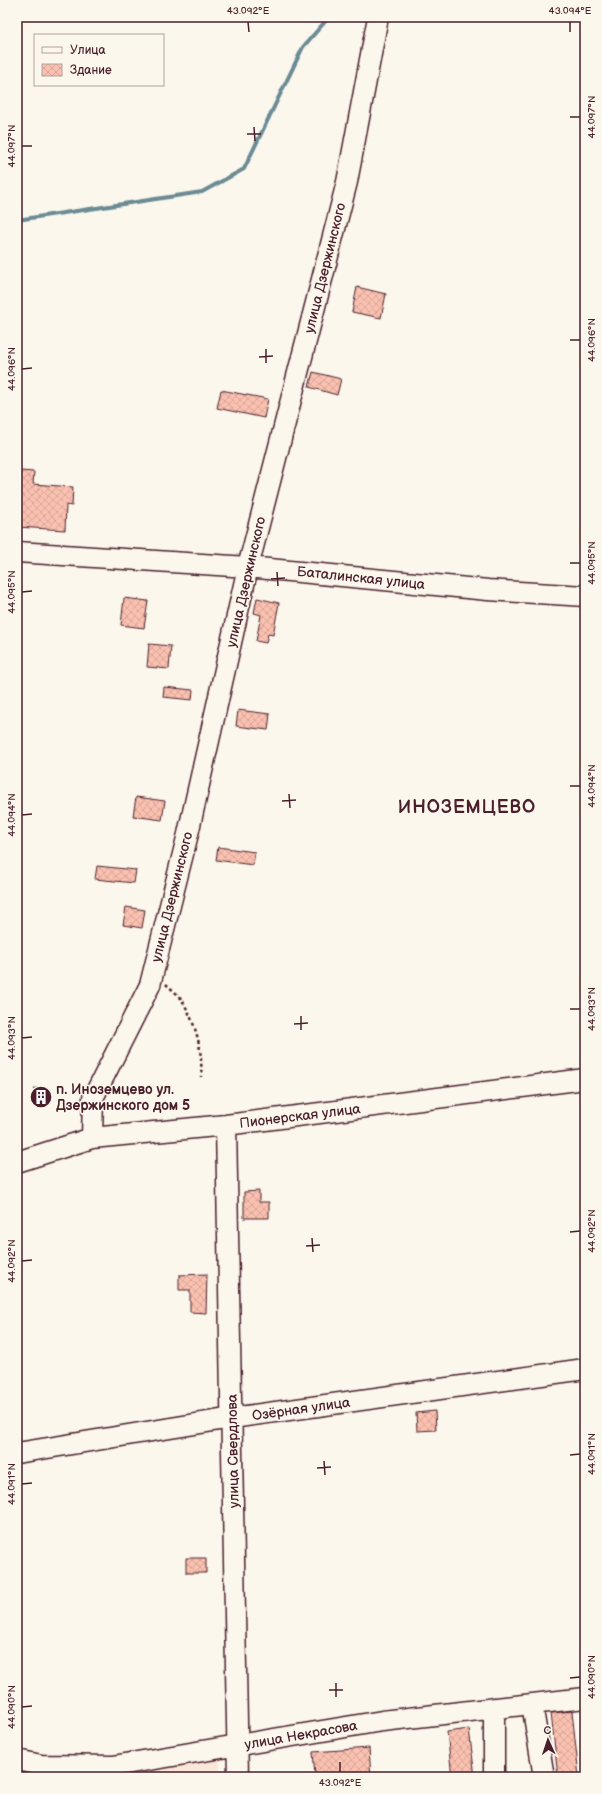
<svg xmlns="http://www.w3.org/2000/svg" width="602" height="1794" viewBox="0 0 602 1794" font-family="'Balsamiq Sans',sans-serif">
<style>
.built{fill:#fbe7da}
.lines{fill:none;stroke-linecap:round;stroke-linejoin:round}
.stream{stroke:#6a8a94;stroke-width:4}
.building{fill:url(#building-cross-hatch);stroke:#4a1f2b}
.minor-casing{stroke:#4a1f2b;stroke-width:23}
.path{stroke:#4a1f2b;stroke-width:2.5;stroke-dasharray:3 3;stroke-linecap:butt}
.minor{stroke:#fbf7ec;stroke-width:20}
.ticks{fill:none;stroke:#4a1f2b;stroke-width:1.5}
.labels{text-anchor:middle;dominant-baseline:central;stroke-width:3;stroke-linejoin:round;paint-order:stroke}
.street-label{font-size:14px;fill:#4a1f2b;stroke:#fbf7ec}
.poi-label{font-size:14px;font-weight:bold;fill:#4a1f2b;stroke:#fbf7ec;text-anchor:start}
.district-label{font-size:18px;font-weight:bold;letter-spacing:1px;fill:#4a1f2b;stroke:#fbf7ec}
.neatline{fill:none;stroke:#4a1f2b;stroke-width:1.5}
.ticks-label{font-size:10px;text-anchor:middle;fill:#4a1f2b}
</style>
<defs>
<pattern id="building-cross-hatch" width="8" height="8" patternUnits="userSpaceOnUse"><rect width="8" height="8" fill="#fac1b0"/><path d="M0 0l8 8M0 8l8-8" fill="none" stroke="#d8a598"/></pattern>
</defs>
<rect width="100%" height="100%" fill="#fbf7ec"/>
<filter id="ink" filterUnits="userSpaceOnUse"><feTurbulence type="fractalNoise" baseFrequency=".025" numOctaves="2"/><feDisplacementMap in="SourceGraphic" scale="8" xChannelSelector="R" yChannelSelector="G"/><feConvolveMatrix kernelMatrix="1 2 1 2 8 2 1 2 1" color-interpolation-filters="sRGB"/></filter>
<g filter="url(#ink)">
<path class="built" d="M220,1757V1777H81L86,1775Z"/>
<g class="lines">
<path class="stream" d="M17,220L202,192L244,169L303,47L329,17"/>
</g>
<path class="building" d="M357,287L386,294L381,318L352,312Z
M313,372L341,379L337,395L309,387Z
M221,390L268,399L264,418L217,408Z
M21,471L34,472L33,484L73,487L72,506L66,505L65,530L17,527V493H19Z
M124,598L148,601L144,628L121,625Z
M257,598L279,603L273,635L268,634L266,643L256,641L261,615L254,613Z
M149,644L171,646L169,669L147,667Z
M164,687L193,690L192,700L163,697Z
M238,710L270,714L268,730L236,726Z
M136,797L165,801L162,820L133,816Z
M218,847L255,852L253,865L216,860Z
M97,866L136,870L134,883L95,879Z
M126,907L145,910L142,928L123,925Z
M35,1088L50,1091L47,1105L32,1103Z
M259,1191V1202H269V1218H244V1192Z
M207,1274L206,1313L190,1312V1290H179V1275Z
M435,1411L436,1430L417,1431L416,1413Z
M186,1558H206V1573H186Z
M572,1711L579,1777H558L551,1713Z
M469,1729L475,1777H452L447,1732Z
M369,1748L371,1777H315L313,1752Z"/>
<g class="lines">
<g class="minor-casing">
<path id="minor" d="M17,552L248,567L488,590L585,596
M226,1125L238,1777
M92,1138L93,1098L150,985L188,834L248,567L347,182L378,17
M17,1162L92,1138L226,1125L585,1079
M17,1453L232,1418L585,1369
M532,1704L544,1777
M17,1760L41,1765L113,1766L382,1721L585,1698
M494,1777V1708"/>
</g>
<path class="path" d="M166,984C171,989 178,994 182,1000C196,1024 203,1050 201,1077"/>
<use href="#minor" class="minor"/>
</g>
</g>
<path class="ticks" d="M248,22L249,32M570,22V32M570,117H580M254,127L255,141M247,134H261M22,146H32M570,340H580M266,349V363M259,357L273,356M22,369L32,368M570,563H580M277,572L278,586M271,579L285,578M22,592L32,591M570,786H580M289,794L290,808M282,801L296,800M22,815L32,814M570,1009H580M301,1016V1030M294,1024L308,1023M22,1038L32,1037M570,1232L580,1231M312,1238L313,1252M306,1246L320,1245M22,1261L32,1260M570,1455L580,1454M324,1461L325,1475M317,1468L331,1467M22,1484L32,1483M570,1678L580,1677M336,1683V1697M329,1690H343M22,1707L32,1706M340,1762V1772"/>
<defs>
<g id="building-disc" transform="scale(1.15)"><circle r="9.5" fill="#4a1f2b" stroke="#fbf7ec"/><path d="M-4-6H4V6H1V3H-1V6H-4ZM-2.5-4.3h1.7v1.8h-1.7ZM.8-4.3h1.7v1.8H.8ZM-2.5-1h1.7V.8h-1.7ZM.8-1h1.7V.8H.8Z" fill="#fff"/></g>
</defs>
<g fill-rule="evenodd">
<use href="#building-disc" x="41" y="1097"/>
</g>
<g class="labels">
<g class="street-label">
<text transform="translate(325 268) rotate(-76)">улица Дзержинского</text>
<text transform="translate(361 578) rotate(6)">Баталинская улица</text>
<text transform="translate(246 582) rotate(-77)">улица Дзержинского</text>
<text transform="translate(172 897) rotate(-76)">улица Дзержинского</text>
<text transform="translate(300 1116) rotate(-7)">Пионерская улица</text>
<text transform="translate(301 1409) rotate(-8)">Озёрная улица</text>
<text transform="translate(233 1451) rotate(-91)">улица Свердлова</text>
<text transform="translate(301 1735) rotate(-10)">улица Некрасова</text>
</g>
<g class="poi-label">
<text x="56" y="1089">п. Иноземцево ул.<tspan x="56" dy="16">Дзержинского дом 5</tspan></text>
</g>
<g class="district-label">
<text x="467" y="807">ИНОЗЕМЦЕВО</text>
</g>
</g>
<rect width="602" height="1794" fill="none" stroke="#fbf7ec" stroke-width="44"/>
<rect x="34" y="34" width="130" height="52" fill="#fbf7ec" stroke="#b4a19f"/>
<rect x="42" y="47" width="20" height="6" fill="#fbf7ec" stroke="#b4a19f"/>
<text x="70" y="54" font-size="12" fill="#4a1f2b">Улица</text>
<rect x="42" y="64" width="20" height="12" fill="url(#building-cross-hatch)" stroke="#b4a19f"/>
<text x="70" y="74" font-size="12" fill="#4a1f2b">Здание</text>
<g transform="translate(548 1740) rotate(357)" stroke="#fbf7ec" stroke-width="3" paint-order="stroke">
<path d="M0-3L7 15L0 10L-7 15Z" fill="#4a1f2b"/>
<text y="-6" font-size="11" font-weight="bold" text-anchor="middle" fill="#4a1f2b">С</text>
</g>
<rect x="22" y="22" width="558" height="1750" class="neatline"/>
<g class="ticks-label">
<text x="248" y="14">43.092°E</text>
<text x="570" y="14">43.094°E</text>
<text transform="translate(591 117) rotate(-90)" y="4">44.097°N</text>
<text transform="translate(11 146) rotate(-90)" y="4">44.097°N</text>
<text transform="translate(591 340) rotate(-90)" y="4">44.096°N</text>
<text transform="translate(11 369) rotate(-90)" y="4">44.096°N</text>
<text transform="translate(591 563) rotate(-90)" y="4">44.095°N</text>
<text transform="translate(11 592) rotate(-90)" y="4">44.095°N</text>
<text transform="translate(591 786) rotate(-90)" y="4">44.094°N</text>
<text transform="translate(11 815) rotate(-90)" y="4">44.094°N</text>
<text transform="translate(591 1009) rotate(-90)" y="4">44.093°N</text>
<text transform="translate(11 1038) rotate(-90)" y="4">44.093°N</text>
<text transform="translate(591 1231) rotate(-90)" y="4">44.092°N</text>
<text transform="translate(11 1261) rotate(-90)" y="4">44.092°N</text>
<text transform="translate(591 1454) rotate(-90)" y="4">44.091°N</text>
<text transform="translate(11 1484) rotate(-90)" y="4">44.091°N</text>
<text transform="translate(591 1677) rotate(-90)" y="4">44.090°N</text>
<text transform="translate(11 1707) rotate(-90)" y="4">44.090°N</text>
<text x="340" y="1786">43.092°E</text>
</g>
</svg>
